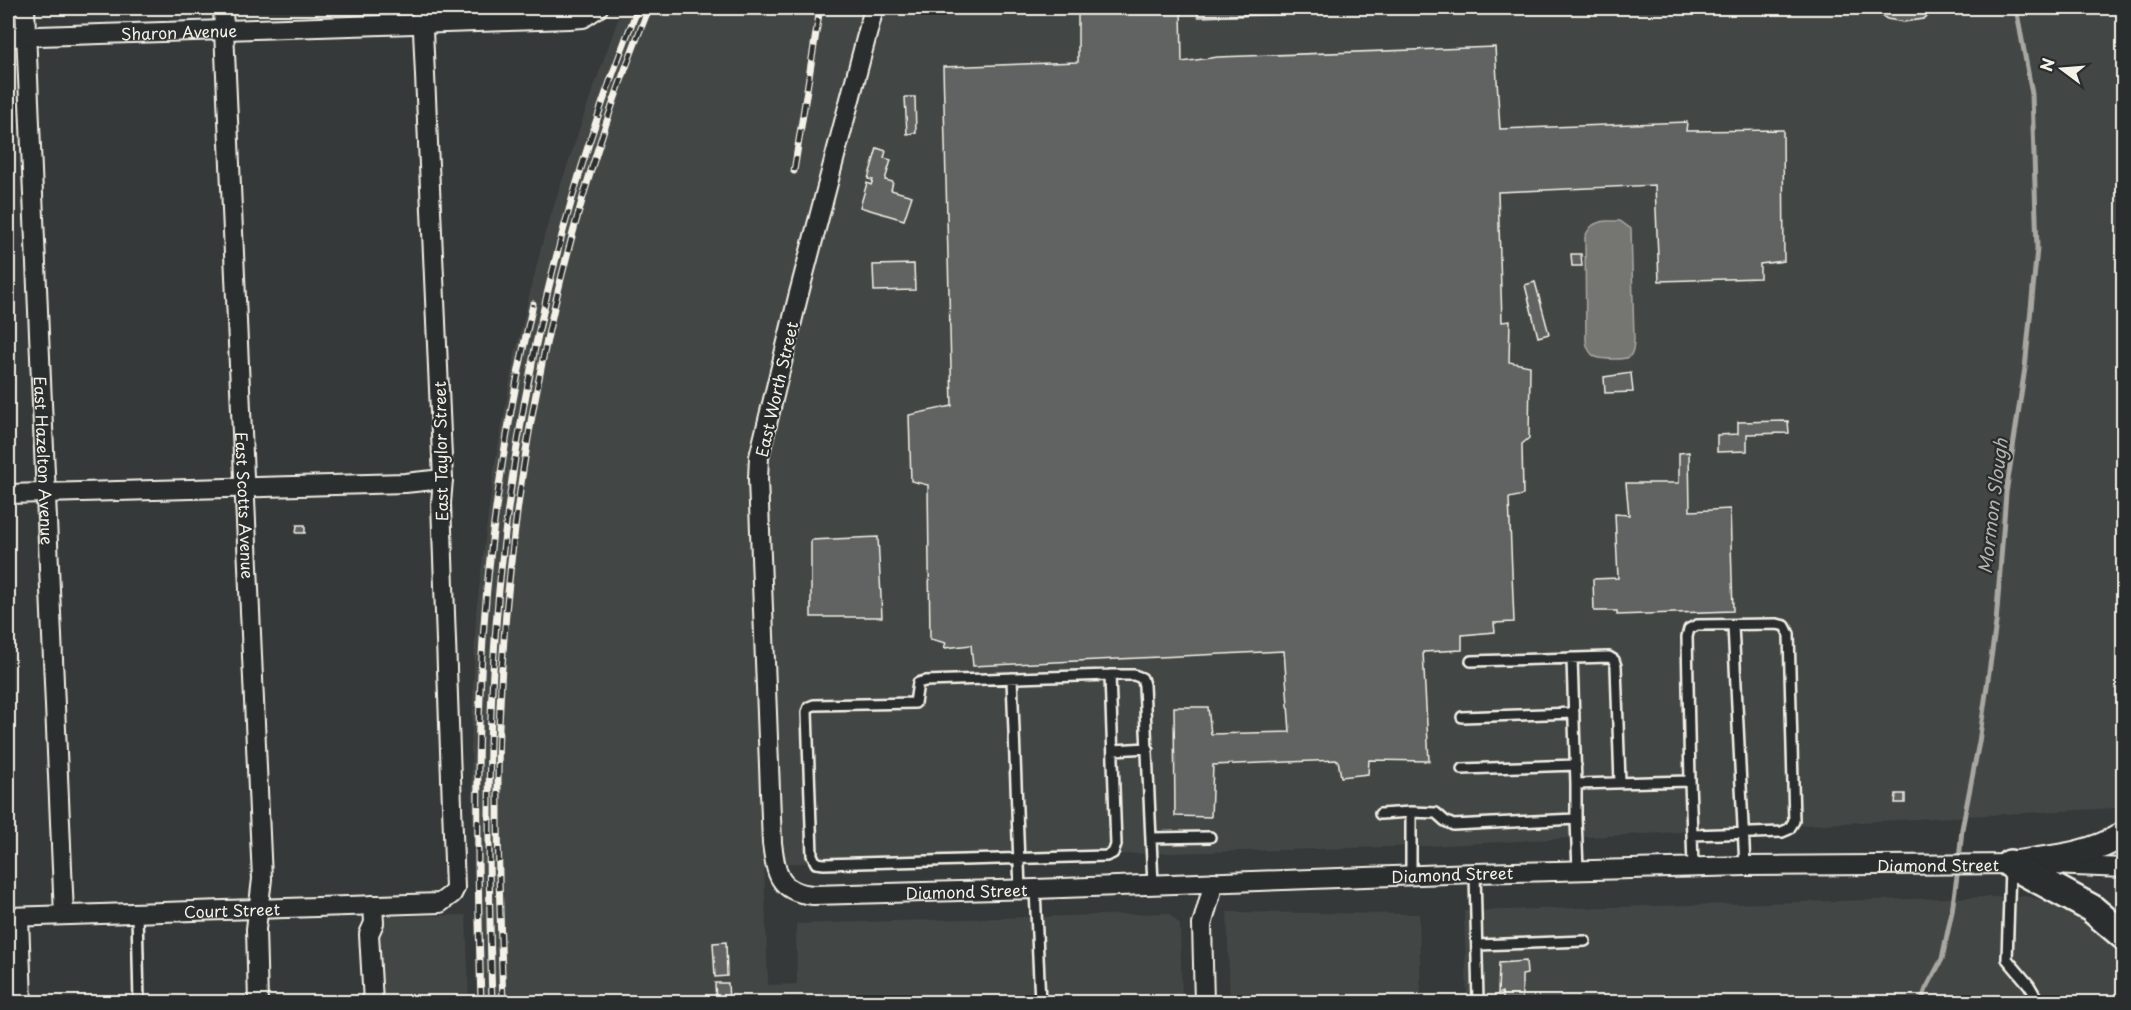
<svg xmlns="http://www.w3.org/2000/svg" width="2131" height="1010" viewBox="0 0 2131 1010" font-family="'Playpen Sans',sans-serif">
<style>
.built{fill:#434645}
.water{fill:#757572;stroke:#a8a7a1;stroke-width:1.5}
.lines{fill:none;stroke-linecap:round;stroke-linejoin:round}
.stream{stroke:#a8a7a1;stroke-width:5}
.building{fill:#616362;stroke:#f4f1e8;stroke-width:1.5}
.lane-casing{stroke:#f4f1e8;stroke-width:14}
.street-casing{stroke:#f4f1e8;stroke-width:22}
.secondary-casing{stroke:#f4f1e8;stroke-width:28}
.primary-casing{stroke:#f4f1e8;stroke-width:32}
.lane{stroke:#2a2d2e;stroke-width:9}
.street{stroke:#2a2d2e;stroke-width:18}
.secondary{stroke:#2a2d2e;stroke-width:24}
.primary{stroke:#2a2d2e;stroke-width:27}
.rail-casing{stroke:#f4f1e8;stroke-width:7}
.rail{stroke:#2a2d2e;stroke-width:4.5;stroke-dasharray:14;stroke-linecap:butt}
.labels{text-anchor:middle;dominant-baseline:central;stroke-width:4.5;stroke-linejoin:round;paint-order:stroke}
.street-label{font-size:16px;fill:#f4f1e8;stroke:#2a2d2e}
.water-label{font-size:18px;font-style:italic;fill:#b4b3ad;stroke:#2a2d2e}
</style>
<rect width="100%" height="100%" fill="#363939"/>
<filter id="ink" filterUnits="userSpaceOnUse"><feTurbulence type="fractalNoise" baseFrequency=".0167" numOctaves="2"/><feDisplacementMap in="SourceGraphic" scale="12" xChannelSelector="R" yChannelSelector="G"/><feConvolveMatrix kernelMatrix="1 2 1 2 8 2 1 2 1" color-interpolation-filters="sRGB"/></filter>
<g filter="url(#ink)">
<path class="built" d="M622,8H2123V804L2115,808L1427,846L764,864L768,985L797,984L796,924L1169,913L1180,925L1182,1002H477L471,749L476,613L493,475L515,354L544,236L583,118Z
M2026,896L2096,914L2123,940V1002H1467L1464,911Z
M1227,912L1419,914L1421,1002H1230Z
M466,915L469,1002H382L379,917Z"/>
<path class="water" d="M1606,221H1620L1631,229L1634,338C1634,344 1634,353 1629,357C1625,359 1619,359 1615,359C1598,359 1589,359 1586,341L1585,237C1590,225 1594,223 1606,221Z"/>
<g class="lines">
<path class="stream" d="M1959,860L1962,829L1979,742L1996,623L2006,493L2025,368L2037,249L2032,94L2016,8
M1921,1002L1926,989L1942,959L1952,911L1958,869"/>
</g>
<path class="building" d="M1078,8H1181L1182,62L1218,57L1495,47L1500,129L1687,122L1686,131L1783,130L1784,261L1760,264V278L1659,281L1655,185L1498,192L1502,322L1510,321L1509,362L1530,366L1529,438L1522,444L1523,495L1509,498L1514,622L1494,623L1495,632L1462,635V650L1423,652L1429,761L1369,760L1368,774L1341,777L1338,760L1213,765L1211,817L1175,816L1174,707H1208L1211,734L1290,732L1284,651L973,666L971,645L944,648L946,643L930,639L928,485L911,481L909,415L952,406L943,67L1078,62Z
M1198,8H1291L1292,14L1198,17Z
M1869,8H1941L1923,19L1904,22L1887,19Z
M905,97H915L916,133L907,134Z
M877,148L886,151L884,158L891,160L885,180L893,182L891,190L912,196L904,220L860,207L867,183L871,185L873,180L868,179Z
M1571,254H1581L1582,266H1572Z
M914,264L915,290L874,291L873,265Z
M1535,282L1549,334L1538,337L1525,285Z
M1631,373L1633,392L1605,393L1604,377Z
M1788,421L1789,433L1747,434V451L1717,452V435L1738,434V422Z
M1689,452L1690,511L1730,509L1733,611L1617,615V611H1594L1593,579L1618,578L1615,514L1629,515L1626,483H1679V453Z
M297,525H305V533H296Z
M878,537L882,617H811V540Z
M1896,794H1905V803H1895Z
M726,942L727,976L715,977L713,943Z
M1526,961L1527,974L1522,975V1002H1504L1502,992L1498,994L1499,963Z
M715,983H728L729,1002H716Z"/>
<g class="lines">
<g class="lane-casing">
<path id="lane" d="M1733,625L1745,866
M1572,658L1576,784
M1471,661L1609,657L1614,660L1616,666L1620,783
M1110,675L1116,845L1113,853L1106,856L824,864L816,863L812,855L807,712L809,707L814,705L915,703L918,683L925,681L1110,675H1134L1142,678L1144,685L1153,884
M1012,678L1020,890
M1462,717L1574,713
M1113,750L1148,748
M1462,769L1576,765
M1380,814L1411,812
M1576,819L1578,870
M1692,835L1693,868
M1151,838L1210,837
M2010,869L2007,959L2029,985L2039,1002
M1475,873L1478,1002
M1411,875V812L1436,813L1445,821L1453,825L1576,819V784L1690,781L1692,835L1782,832L1789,829L1794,821L1789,634L1785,626L1777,624L1697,625L1689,629L1687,637L1690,781
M1035,889L1040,1002
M137,913L139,1002
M1478,945L1585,941"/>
</g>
<g class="street-casing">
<g id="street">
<path id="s1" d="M25,8L64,915"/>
<path id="s2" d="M223,8L262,879L256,929L258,1002"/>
<path id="s3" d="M874,8L798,297L759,457L758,479L772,843C776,873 778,892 813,895L1035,889L1475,873L1745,866L2021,864"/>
<path id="s4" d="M8,37L569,19L583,18L598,8"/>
<path d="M8,494L405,483L443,479"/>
<path d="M2051,865L2124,868"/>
<path d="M373,905L374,923L369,934L373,1002"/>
<path id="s5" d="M8,917L440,903L452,894L455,888L441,503L443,479L422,8"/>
<path d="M19,917L22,1002"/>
<path d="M1204,1002L1202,925L1214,882"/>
</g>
</g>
<g class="secondary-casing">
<path id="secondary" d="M2010,864C2048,858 2091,856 2124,834"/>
</g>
<g class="primary-casing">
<path id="primary" d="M2010,864L2091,908L2124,936"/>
</g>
<use href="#lane" class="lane"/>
<use href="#street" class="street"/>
<use href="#secondary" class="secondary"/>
<use href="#primary" class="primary"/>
<g class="rail-casing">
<path id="rail" d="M794,171L820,8
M481,1002C477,858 474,712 489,568C498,479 513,391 533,304
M492,1002C488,865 486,728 499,590C517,392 563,193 638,8
M503,1002C500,911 496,819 499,727C508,482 556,235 649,8"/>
</g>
<use href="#rail" class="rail"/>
</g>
</g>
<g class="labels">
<g class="street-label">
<text stroke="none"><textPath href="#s4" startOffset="171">Sharon Avenue</textPath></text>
<text transform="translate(776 389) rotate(-77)">East Worth Street</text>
<text transform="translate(440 451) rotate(-91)">East Taylor Street</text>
<text stroke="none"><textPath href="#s1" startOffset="453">East Hazelton Avenue</textPath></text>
<text stroke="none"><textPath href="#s2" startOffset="498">East Scotts Avenue</textPath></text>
<text stroke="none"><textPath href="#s3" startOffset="2050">Diamond Street</textPath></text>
<text stroke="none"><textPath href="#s3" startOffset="1564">Diamond Street</textPath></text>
<text stroke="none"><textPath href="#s3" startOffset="1078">Diamond Street</textPath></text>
<text stroke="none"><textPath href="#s5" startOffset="224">Court Street</textPath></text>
</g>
<g class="water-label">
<text transform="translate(1992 506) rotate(-83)">Mormon Slough</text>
</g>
</g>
<rect width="2131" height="1010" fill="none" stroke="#2a2d2e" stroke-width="30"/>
<rect x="15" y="15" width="2101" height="980" fill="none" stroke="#f4f1e8" stroke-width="2" filter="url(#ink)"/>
<g transform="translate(2062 69) rotate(286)" stroke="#2a2d2e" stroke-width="4.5" paint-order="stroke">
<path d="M0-4.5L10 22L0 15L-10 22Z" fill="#f4f1e8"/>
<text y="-9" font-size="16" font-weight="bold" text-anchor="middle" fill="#f4f1e8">N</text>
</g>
</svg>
